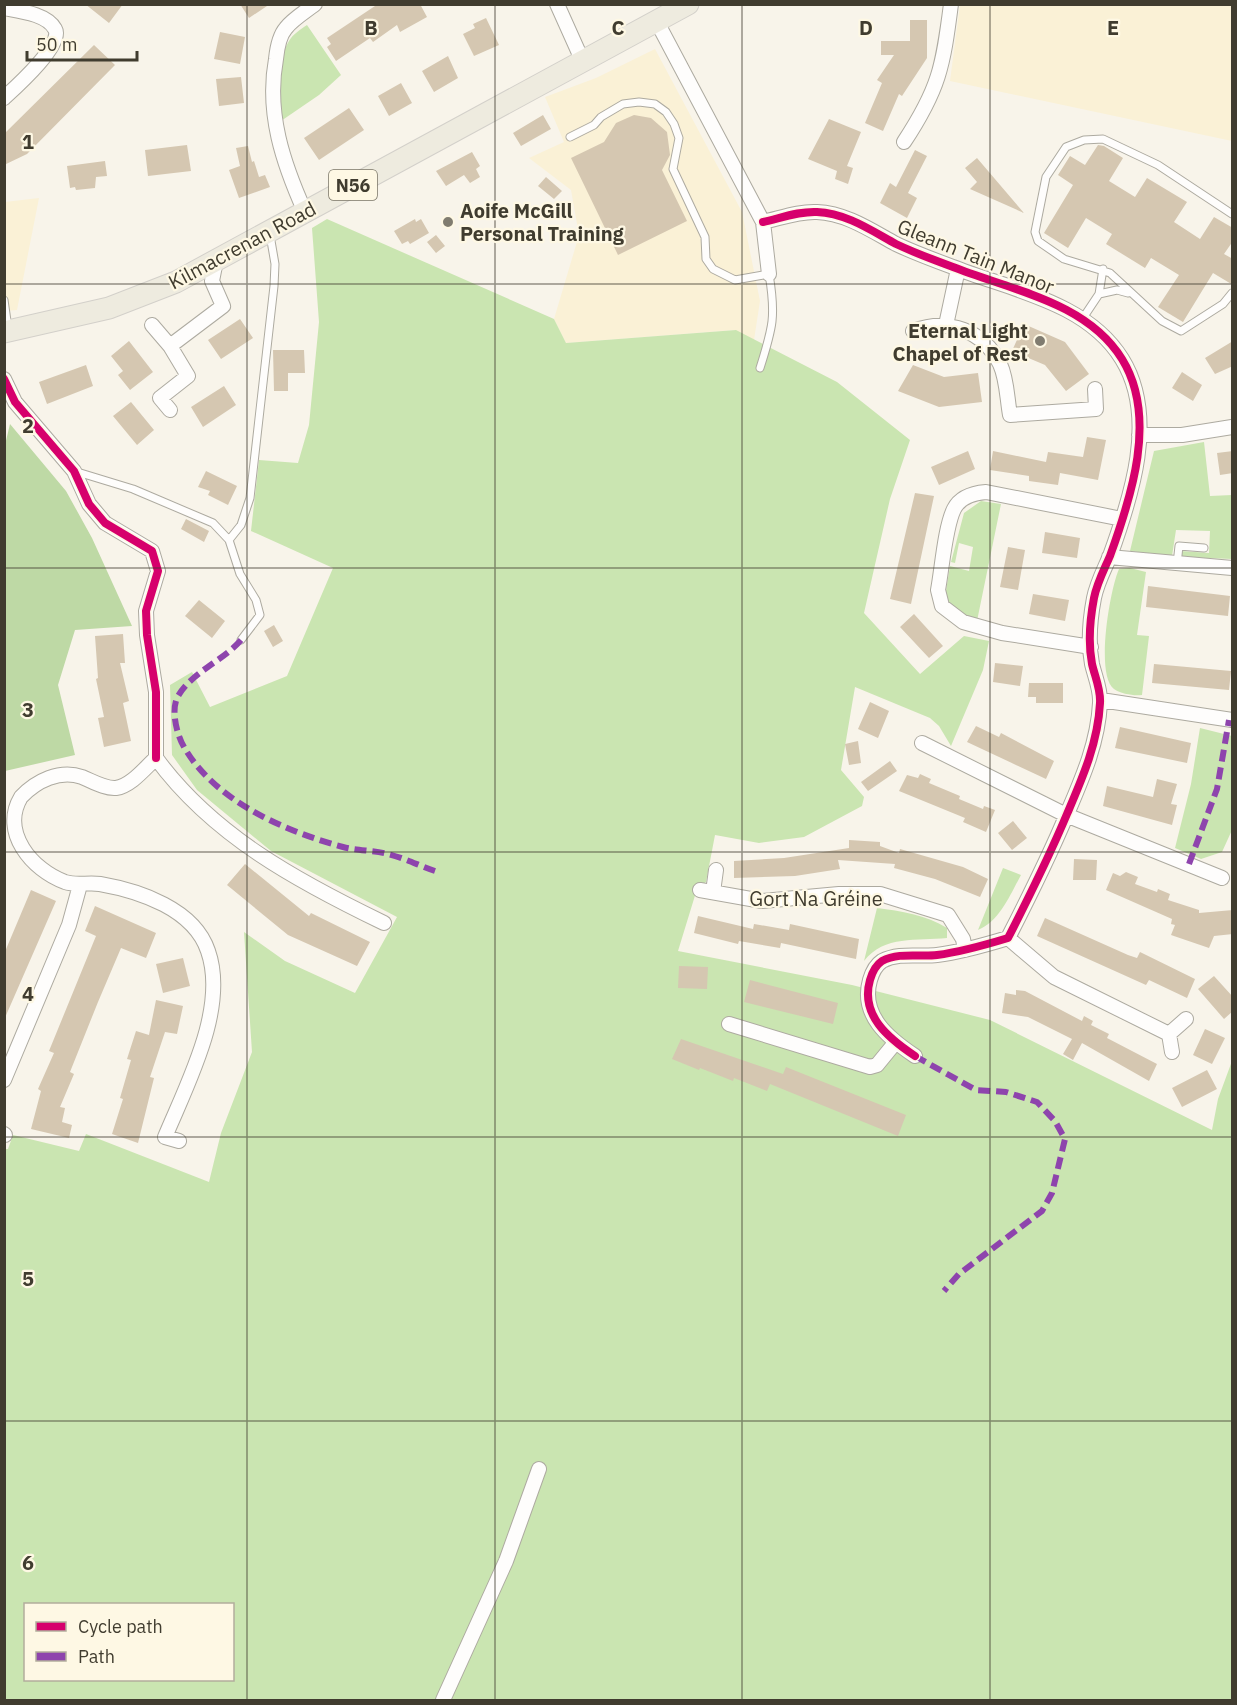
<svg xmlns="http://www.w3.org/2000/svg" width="1237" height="1705" viewBox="0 0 1237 1705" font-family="'IBM Plex Sans',sans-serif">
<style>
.built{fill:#faf1d6}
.green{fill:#cae5b1;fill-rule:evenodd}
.forest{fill:#bed9a5}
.building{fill:#d5c7b1}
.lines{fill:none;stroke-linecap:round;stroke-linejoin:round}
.service-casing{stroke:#adaaa0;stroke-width:9}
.minor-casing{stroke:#adaaa0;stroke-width:16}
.primary-casing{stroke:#d3d0ca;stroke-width:23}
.service{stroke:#fefdfc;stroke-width:7}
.minor{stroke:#fefdfc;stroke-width:14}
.primary{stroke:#eeebdf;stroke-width:21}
.quiet{stroke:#8e44ad;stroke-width:6;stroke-dasharray:12 6;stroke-linecap:butt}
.cycleway-casing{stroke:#fef8e4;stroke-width:11}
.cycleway{stroke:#d6006c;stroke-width:8}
.grid{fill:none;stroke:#403c2f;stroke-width:1.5;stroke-opacity:0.55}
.poi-dot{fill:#807c70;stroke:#fef8e4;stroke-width:2}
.labels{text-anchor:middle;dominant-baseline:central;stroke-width:4.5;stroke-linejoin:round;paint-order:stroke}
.shield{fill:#fef8e4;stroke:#797465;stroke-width:1.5}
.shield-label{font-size:18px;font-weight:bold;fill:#403c2f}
.poi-label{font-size:20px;font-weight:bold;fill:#403c2f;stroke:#fef8e4;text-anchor:start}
.street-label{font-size:20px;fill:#403c2f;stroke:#fef8e4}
.grid-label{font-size:20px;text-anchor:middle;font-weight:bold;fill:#403c2f;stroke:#fef8e4;stroke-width:4.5;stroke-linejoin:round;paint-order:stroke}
</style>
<rect width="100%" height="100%" fill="#f8f4ea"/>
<path class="built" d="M960,5H1232V141L950,81Z
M655,49L742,212L760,301L754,340L735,330L566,343L554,319L579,235L571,190L529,158L564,142L545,97L596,78Z
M39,198L17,310L5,311V202Z"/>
<path class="green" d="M307,25L341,75L319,95L281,121C275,102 278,58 289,41C293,34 301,29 307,25Z
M327,219L554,319L566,343L736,330L837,382L910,440L890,499L864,613L920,674L964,636L989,641L983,670L951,746L939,726L930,718L855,687L841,770L864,797L862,806L804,837L759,843L715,835L706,882L697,889L678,951L852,985L990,1020L1212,1130L1218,1099L1232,1061V1700H5V1149H8L13,1135L79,1151L86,1134L209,1182L221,1133L252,1052L244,932L285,961L355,993L397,917L271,851L197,790L172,755L170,685L192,672L210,707L287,676L333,568L251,531L259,460L298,463L309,425L319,322L312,228ZM26,1604H232V1680H26Z
M1204,442L1210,496L1232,495V559L1181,557V551L1209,553L1210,531L1176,530L1172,556L1130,551L1154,451Z
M981,501L1001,504L977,621L966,618L948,606L945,597L950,566L969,571L973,547L959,543L955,563L951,562L964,513Z
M1130,568L1146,572L1137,635L1149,636L1142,695C1134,696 1121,694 1114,689C1095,675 1110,589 1119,569Z
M1200,728L1232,736V830L1222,852L1201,859L1175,848L1191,784Z
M1003,868L1021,875C1010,895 1000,921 978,930Z
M877,908C901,911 926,915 947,928V938C917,941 884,935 864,961Z"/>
<path class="forest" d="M10,424L66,491L92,538L132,626L75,630L58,685L75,755L5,771L4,449Z"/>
<path class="building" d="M85,4H123L109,23Z
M240,4H270L249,18Z
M378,4H420L427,17L400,32L397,25L373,42L370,38L336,61L327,47L331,44L327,38Z
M486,18L499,45L474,56L463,34L475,28L473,24Z
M910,20H927V58L902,96L899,94L883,131L865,123L882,83L877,80L894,55H881V41H910Z
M220,32L245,37L240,64L214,59Z
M94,45L115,65L27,154L4,165V134Z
M448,56L458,78L434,92L422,71Z
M241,77L244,103L219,106L216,79Z
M401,83L412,103L389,116L378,96Z
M349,108L364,130L319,160L304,138Z
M543,115L551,129L521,146L513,133Z
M634,115L651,118L667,132L670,155L662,170L687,221L618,255L571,158L604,142L616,123Z
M829,119L861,132L847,166L853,168L848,184L835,179L837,171L808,159Z
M187,145L191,171L148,176L145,150Z
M1098,145L1104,146L1123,158L1109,181L1135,197L1147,178L1187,202L1174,222L1200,239L1214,217L1233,228V241L1224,254L1233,259V285L1213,273L1183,322L1158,307L1179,275L1151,258L1145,268L1106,244L1112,234L1086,218L1068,248L1044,233L1073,185L1058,175L1070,156L1085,165Z
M248,146L252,162L254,161L259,177L265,175L270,187L239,198L229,170L240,166L236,148Z
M915,150L927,156L908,193L917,198L907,218L880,203L890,183L896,187Z
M472,152L480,166L476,169L480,177L470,183L464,175L446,186L436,171Z
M977,158L1024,213L970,189L977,182L965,168Z
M105,161L107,176L96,177L95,188L76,190L75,187L70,188L67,166Z
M546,177L562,191L554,199L538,186Z
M415,219L416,222L421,219L429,233L410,244L408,241L402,244L394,231Z
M436,235L445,246L436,253L427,242Z
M240,319L253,338L221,359L208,340Z
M1024,324L1065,342L1089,374L1066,391L1045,365L1012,351Z
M129,341L153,372L130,390L118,375L123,371L111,356Z
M1233,341V366L1215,374L1205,358Z
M273,350H304L305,373H288V391H274Z
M86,365L93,386L47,404L39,382Z
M913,365L944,377L978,373L982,402L939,407L898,391Z
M1182,372L1202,385L1193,401L1172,388Z
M224,386L236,405L203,427L191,407Z
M131,402L154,430L137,445L113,416Z
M1087,437L1106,440L1098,480L1060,473L1058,485L1029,481V476L990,470L993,451L1046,462L1048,452L1083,457Z
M968,451L975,469L939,485L931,467Z
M1233,451V473L1220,475L1217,453Z
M206,471L237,486L228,505L208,495L210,491L198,487Z
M915,493L934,496L911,604L890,599Z
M186,519L209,531L204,542L181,529Z
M1045,532L1080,538L1077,558L1042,553Z
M1008,547L1025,550L1018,590L1000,587Z
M1148,586L1230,596L1228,616L1146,607Z
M1033,594L1069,600L1065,621L1029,614Z
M199,600L225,621L212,638L185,616Z
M914,614L943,646L929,658L900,627Z
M274,625L283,641L273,647L264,631Z
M123,634L125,663H120L129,701L123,703L131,741L104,747L98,718L104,717L96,679L98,678L95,636Z
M995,663L1023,666L1020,686L993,682Z
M1154,664L1231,671L1229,690L1152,683Z
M1029,683H1063V703H1036V697H1028Z
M870,702L889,711L878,738L858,729Z
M976,726L999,737L1001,733L1054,761L1046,779L967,742Z
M1120,727L1191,743L1187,763L1115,748Z
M858,741L861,763L849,765L845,744Z
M890,761L897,771L868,791L861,782Z
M920,774L931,779L929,783L960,796L959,799L983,809L984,806L995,810L986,832L963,822L965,818L899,791L907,775L918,778Z
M1157,779L1177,784L1171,804L1177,805L1172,825L1103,806L1107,786L1153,797Z
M1013,821L1027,838L1012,850L998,833Z
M849,840L880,842V846L899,853L900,849L963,867L988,879L980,897L935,879L894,868L895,864L838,860L840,869L795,876L734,878V861L784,858L849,848Z
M1074,859L1097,860L1096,880H1073Z
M245,864L309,916L311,913L370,942L357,966L288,935L227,885Z
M1126,872L1138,877L1135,884L1157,892L1158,889L1170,894L1168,900L1199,910V913L1233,910V934L1214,936L1209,948L1171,935L1175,925L1171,924L1172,919L1106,890L1113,873L1120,876Z
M31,890L56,901L4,1020V954Z
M95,906L156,933L146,958L121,948L98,1002L70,1072L74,1074L60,1107L65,1108L62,1122L72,1125L69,1138L31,1129L41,1091L38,1089L54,1053L49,1051L96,936L85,931Z
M698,916L753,929L754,924L789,930L790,924L859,939L856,959L781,943L780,948L739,941L738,944L694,933Z
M1045,918L1128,955L1137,958L1140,952L1195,979L1187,998L1149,980L1146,985L1037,936Z
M183,958L190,986L163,993L156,964Z
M679,966L708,967L707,989L678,988Z
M1214,976L1233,997V1011L1224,1019L1198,989Z
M750,980L838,1003L833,1024L744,1002Z
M1016,990L1025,991L1082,1021L1084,1016L1093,1021L1091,1025L1109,1034L1107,1038L1157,1064L1149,1081L1082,1043L1073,1060L1063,1054L1072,1039L1028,1017L1002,1013L1005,993L1016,995Z
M156,1000L183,1006L177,1034L165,1032L150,1077L154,1078L138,1143L112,1134L123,1099L120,1098L131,1060L127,1059L136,1031L149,1035Z
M1205,1029L1225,1038L1212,1064L1193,1055Z
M681,1039L783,1074L786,1067L906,1115L898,1136L770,1084L767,1091L734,1078L733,1081L700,1068L699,1070L672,1059Z
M1207,1070L1217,1089L1182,1107L1172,1088Z"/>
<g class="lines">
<g class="service-casing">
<path id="service" d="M570,137L594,125L601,117L623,104L639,102L655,104L666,112L674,124L679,138L673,169L705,237L706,259L713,269L735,280L769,274C776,316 773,327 760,368
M1232,214L1158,165L1103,139L1084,140L1066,147L1046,177L1035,232L1038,241L1064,259L1110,273L1162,321L1181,331L1223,304L1232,293
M1099,294L1117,290L1128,293
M4,300L8,328
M1083,318L1099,294L1103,269
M74,471L133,489L213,523L229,540L240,574L256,600L260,615L241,640
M229,540L241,525L250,498L274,286L275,264L270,235
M1177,564L1179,546L1204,548"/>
</g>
<g class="minor-casing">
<path id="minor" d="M557,4L583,62
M4,8C20,11 47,14 55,29C64,44 16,87 4,98
M657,22L763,222L769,274
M904,142C939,89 943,67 951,4
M305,212C283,163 266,113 276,59C277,49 279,36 286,28C293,19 305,12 315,4
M763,222C781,218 799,211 817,212C846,213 872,231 896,244C915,253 934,260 953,267C1011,290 1087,302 1122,359C1158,417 1131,498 1110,556C1104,570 1097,583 1094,598C1090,619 1088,643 1092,664C1095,677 1101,690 1100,703C1098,743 1082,779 1067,814C1049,857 1029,897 1008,938C985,945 961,952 937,955C919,957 899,952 882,961C876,965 872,973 870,980C860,1015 888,1038 915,1056
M152,325L170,346
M946,325L958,269
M913,331C948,318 983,330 1000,364C1007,379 1007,398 1010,415L1096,409L1095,389
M4,379L15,402L74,471L89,504L105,523L152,551L158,571L146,611L147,635L156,692V758
M170,410L160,398L188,376L170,346L223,306L212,281L216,261
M1139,435H1182L1232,427
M1109,557L1232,568
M1091,647L1002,633L963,622L942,606L938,590C942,569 945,527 954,509C960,497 974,493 986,492L1122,519
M1101,700L1232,720
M922,743L1066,815L1222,878
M700,890L762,901L839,894H880L948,915L963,939L965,950
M713,892L716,870
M1008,938L1054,977L1169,1034L1172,1052
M729,1024L870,1067L877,1065L895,1043
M1169,1034L1186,1019
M4,1080L69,925L80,885
M4,1134L5,1135
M179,1141L165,1137C187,1084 228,1008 208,951C194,909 140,891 100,884C88,882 77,886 65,882C32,870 0,832 21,797C36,781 60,769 82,777C92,781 105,789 116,788C131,786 145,768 156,758C213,836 299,882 384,923
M443,1700L506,1561L539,1469"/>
</g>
<g class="primary-casing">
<path id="primary" d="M4,332L109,308L176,282L688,4"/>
</g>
<use href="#service" class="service"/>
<use href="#minor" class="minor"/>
<use href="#primary" class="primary"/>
<path class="quiet" d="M241,640C223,661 190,673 177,698C171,712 177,735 184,747C215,801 284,831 343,847C358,851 373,850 388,854C404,858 420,866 435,871
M1189,864L1217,789L1229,720
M915,1056L976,1090L1006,1092L1037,1102L1055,1121L1065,1139L1052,1193L1042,1211L959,1274L944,1291"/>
<g class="cycleway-casing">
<path id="cycleway" d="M763,222C781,218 799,211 817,212C846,213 872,231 896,244C915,253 934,260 953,267C1011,290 1087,302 1122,359C1158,417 1131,498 1110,556C1104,570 1097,583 1094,598C1090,619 1088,643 1092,664C1095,677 1101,690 1100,703C1098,743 1082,779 1067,814C1049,857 1029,897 1008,938C985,945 961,952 937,955C919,957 899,952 882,961C876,965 872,973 870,980C860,1015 888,1038 915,1056
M4,379L15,402L74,471L89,504L105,523L152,551L158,571L146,611L147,635L156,692V758"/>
</g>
<use href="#cycleway" class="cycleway"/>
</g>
<path class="grid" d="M247,4V1700M495,4V1700M742,4V1700M990,4V1700M4,284H1232M4,568H1232M4,852H1232M4,1137H1232M4,1421H1232"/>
<g class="poi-dot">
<circle cx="448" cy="222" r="6"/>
<circle cx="1040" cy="341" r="6"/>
</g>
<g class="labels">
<rect class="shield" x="329" y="170" width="48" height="30" rx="4.5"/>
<g class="shield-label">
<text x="353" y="185">N56</text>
</g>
<g class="poi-label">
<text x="460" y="210">Aoife McGill<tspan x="460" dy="23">Personal Training</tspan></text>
<text x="1028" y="330" text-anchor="end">Eternal Light<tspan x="1028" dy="23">Chapel of Rest</tspan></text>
</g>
<g class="street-label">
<text transform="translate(242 245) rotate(-28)">Kilmacrenan Road</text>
<text transform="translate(976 256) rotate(22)">Gleann Tain Manor</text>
<text x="816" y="898">Gort Na Gréine</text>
</g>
</g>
<g class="grid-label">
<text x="371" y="35">B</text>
<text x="618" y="35">C</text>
<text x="866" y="35">D</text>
<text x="1113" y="35">E</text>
<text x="28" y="149">1</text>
<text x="28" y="433">2</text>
<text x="28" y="717">3</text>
<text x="28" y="1001">4</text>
<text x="28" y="1286">5</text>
<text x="28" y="1570">6</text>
</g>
<rect width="1237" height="1705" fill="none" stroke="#403c2f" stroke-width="12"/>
<rect x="24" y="1603" width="210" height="78" fill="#fef8e4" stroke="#b2ad9c" stroke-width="1.5"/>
<rect x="36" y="1622" width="30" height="9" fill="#d6006c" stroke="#b2ad9c" stroke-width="1.5"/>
<text x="78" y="1633" font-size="18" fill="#403c2f">Cycle path</text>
<rect x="36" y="1652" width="30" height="9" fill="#8e44ad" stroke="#b2ad9c" stroke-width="1.5"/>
<text x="78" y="1663" font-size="18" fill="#403c2f">Path</text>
<path d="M27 51v9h110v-9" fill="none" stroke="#403c2f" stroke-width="3"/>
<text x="36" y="51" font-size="18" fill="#403c2f" stroke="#fef8e4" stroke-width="4.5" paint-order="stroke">50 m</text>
</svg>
